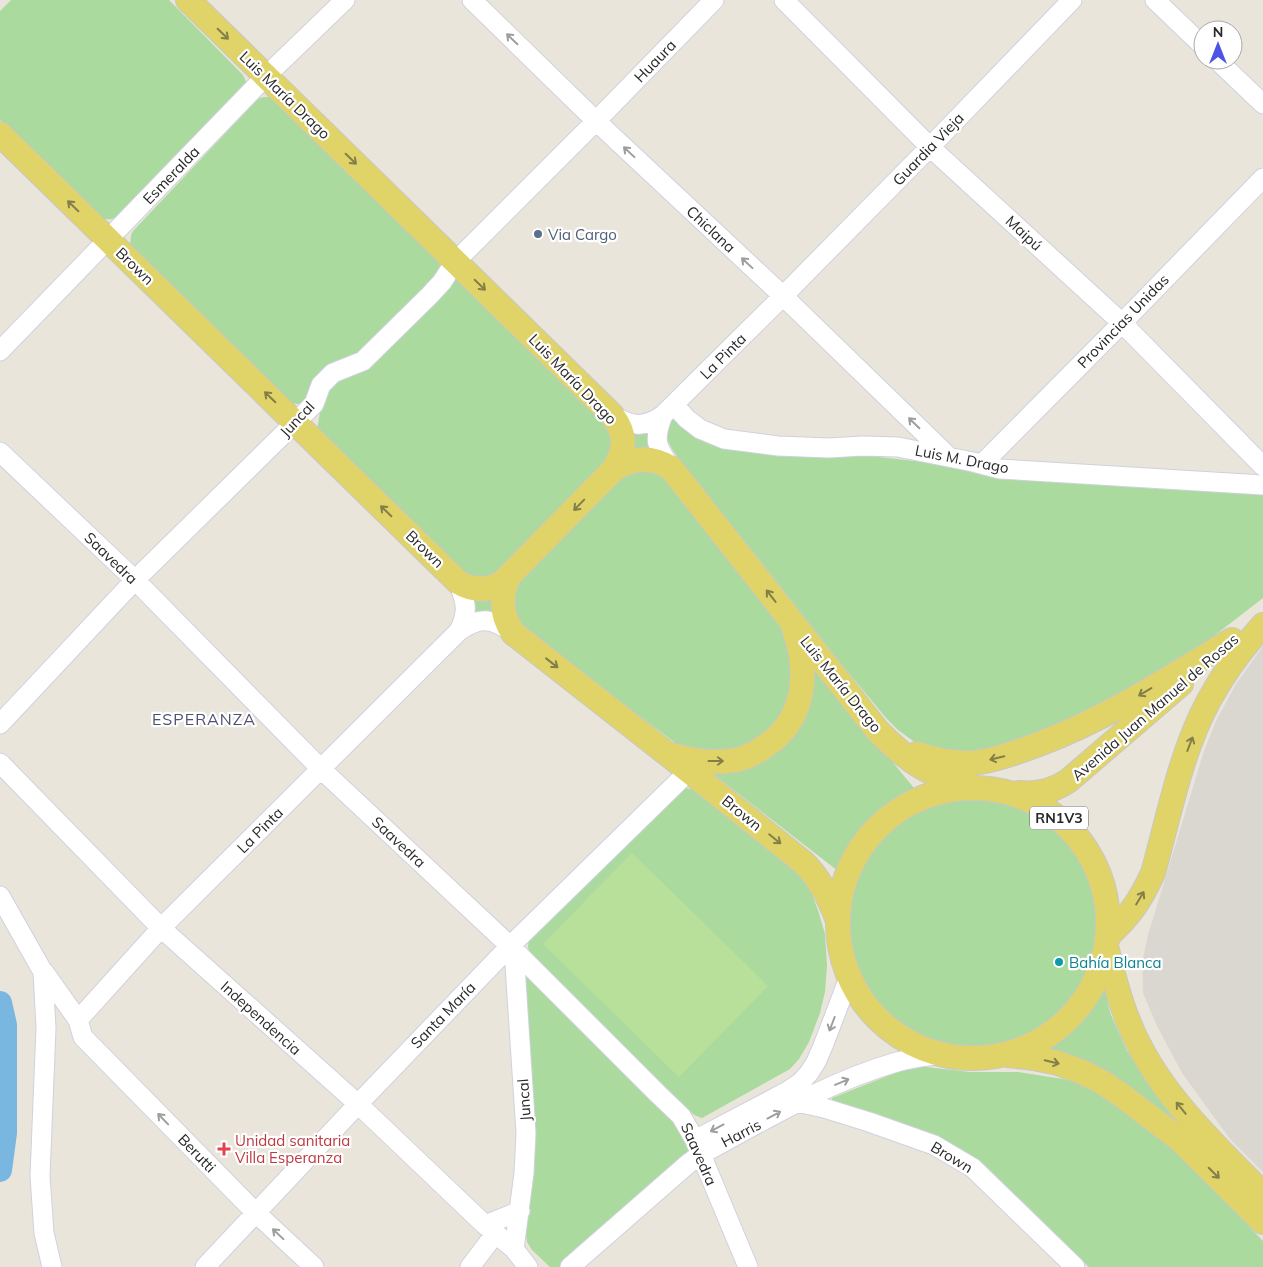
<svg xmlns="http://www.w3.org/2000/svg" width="1263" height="1267" viewBox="0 0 1263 1267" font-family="Mulish,sans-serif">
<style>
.green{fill:#aada9d}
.pitch{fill:#b9e09a}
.plaza{fill:#dad7d1}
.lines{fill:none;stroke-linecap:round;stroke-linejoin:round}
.river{stroke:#79b7e0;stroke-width:24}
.minor-casing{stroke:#d0d1df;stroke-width:21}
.major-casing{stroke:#c7c7c7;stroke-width:26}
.minor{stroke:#fff;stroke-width:19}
.major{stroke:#e0d469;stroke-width:24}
.oneway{stroke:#847e48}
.oneway2{stroke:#9e9e9e}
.service-dot{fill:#5c6f8a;stroke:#fff;stroke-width:2}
.culture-dot{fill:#0f9aa8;stroke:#fff;stroke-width:2}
.health-dot{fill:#e0444e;stroke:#fff;stroke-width:2}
.labels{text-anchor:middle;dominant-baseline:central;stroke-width:4.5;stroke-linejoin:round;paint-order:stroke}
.shield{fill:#fff;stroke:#686868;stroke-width:1}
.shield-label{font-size:14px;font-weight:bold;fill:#282828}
.street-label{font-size:15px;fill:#282828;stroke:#fff}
.service-label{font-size:15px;fill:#4e5e75;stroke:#fff;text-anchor:start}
.culture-label{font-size:15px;fill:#0d838f;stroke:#fff;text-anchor:start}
.health-label{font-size:15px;fill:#be3a42;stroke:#fff;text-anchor:start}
.neighbourhood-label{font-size:16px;letter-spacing:1px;fill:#4e4f73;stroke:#fff}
</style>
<rect width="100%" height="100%" fill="#e9e5db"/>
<path class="green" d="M11,0H169L243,75L247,84L116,218C108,220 104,220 97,215L0,120V11Z
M265,97H270L273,100L442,265L440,274L435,283L303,403L298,404L290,403L130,246L131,235L133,231L255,102L260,98Z
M450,271L612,429L616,453L492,579L467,575L317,431L323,393Z
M673,417L693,432L872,450L879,457L941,464L1002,477L1055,482L1159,489L1263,493V598L1170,670L1042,738L965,756L920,746L898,730L886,718L843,666L755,554L689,474L672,449L666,437L669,420Z
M630,430L649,431L654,456L633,455Z
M648,469L665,477L787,633L792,643L791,709L744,752L682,748L519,625L511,597L513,587L620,474Z
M473,595H492L501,618H470Z
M809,668H815L914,788L912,794C878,812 852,834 838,871L712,773L751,762Z
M686,788L694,790L725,811L796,869L810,889L818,910L825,934L827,966L825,992L820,1013L809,1042L799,1059L790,1069L702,1118L694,1115L530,954L528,947L529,939L680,789Z
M849 922a126 126 0 1 1 252 0a126 126 0 1 1-252 0Z
M525,973L671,1117L678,1127L690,1155L673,1164L658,1177L566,1267H550L532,1250L527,1242L525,1226L523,974Z
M1105,980L1108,1004L1111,1015L1127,1051L1142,1073L1209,1158L1037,1051C1074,1035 1085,1012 1105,980Z
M918,1066L970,1072H1018L1063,1079L1085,1085L1110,1100L1175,1150L1263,1241V1267H1089L983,1166L961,1149L936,1136L874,1113L836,1103L832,1101V1098L900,1071Z"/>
<path class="pitch" d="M632,853L768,986L679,1077L543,944Z"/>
<path class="plaza" d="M1263,646V1172L1230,1139L1182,1073L1157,1026L1143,993L1142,963L1148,935L1204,751L1216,721L1236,684Z"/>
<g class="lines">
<path class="river" d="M0,1003L5,1025V1133L0,1170"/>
<g class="minor-casing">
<path id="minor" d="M472,0L596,121L783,296L949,457
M784,0L930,147L1122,323L1263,466
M1155,0L1203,46
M1217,60L1263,104
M0,351L266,76L345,0
M674,405L687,419L700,429L724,439L778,446L829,448L862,446L898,447L973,462L1000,469L1263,485
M612,415C632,427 644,428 663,415L783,296L930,147L1072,0
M663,415C653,440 656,446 671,468
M0,452L135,580L321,769L510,946L658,1094L681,1116L695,1140L748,1267
M982,464L1122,323L1263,178
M458,582C466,602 469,611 459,631
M0,724L135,580L314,404L321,385L333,373L363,361L430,295L442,282L455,262L596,121L714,0
M0,763L161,928L358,1104L485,1225L514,1249L528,1267
M0,896L43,972L46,1028L40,1176L44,1233L52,1267
M514,950L526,1133L524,1173L514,1249
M44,972L78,1020
M797,1102L824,1108L869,1122L934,1145L973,1168L1075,1267
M695,1140L788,1091L800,1083L809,1073L816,1062L823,1046L849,978
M485,1225L520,1211
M205,1267L358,1104L510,946L689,771
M314,1267L256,1213L83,1037L78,1020L161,928L459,631C480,616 492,618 513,633
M470,1267L495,1234
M570,1267L689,1163L700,1155C763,1121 827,1082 897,1062C911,1058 927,1056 942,1054"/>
</g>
<g class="major-casing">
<path id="major" d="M0,134L458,582C473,591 488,591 503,582L613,470C626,449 627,435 612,415L188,0
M613,470C634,457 650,456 671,468L877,730C904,758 929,777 968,784
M508,578C500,598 501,615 513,633L689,771L804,863C820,879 829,897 837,918
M917,754C938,761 959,765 980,762C1000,759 1020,751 1039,744C1108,718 1169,678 1232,640
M672,755C693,761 715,764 736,760C747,758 757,752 767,745C806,718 809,671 794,629
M838 923a135 135 0 1 1 270 0a135 135 0 1 1-270 0Z
M1019,793C1038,795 1053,791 1068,781L1181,684
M1109,935C1131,914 1140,901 1153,873C1169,816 1180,755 1208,702C1223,674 1242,648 1263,625
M1107,950C1113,974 1119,1000 1129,1023C1156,1091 1213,1143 1263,1194
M1008,1055L1034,1058L1058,1063L1082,1072L1102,1082L1120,1094L1179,1139L1263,1222"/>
</g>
<use href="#minor" class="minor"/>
<use href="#major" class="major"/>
</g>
<defs><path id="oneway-shaft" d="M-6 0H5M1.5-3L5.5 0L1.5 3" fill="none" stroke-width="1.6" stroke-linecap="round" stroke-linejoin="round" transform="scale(1.25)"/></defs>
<g class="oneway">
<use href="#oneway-shaft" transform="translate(223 34) rotate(44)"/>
<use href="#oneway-shaft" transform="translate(351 159) rotate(44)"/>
<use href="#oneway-shaft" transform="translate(73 206) rotate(-136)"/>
<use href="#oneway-shaft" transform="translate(480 285) rotate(44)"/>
<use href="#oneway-shaft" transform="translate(270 397) rotate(-136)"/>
<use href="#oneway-shaft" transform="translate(579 505) rotate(134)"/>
<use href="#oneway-shaft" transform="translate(386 511) rotate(-136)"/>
<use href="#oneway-shaft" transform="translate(771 596) rotate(-128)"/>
<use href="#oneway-shaft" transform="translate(552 663) rotate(38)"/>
<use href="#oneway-shaft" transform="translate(1145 692) rotate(149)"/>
<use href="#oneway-shaft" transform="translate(1190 744) rotate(-69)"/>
<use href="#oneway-shaft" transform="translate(997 758) rotate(166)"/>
<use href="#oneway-shaft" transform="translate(716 761)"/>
<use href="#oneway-shaft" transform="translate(775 839) rotate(39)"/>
<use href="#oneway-shaft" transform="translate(1140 898) rotate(-59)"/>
<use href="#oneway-shaft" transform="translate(1052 1062) rotate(13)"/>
<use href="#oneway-shaft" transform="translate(1181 1108) rotate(-129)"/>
<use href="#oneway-shaft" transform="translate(1214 1173) rotate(45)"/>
</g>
<g class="oneway2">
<use href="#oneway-shaft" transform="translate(512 39) rotate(-136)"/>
<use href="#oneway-shaft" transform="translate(629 152) rotate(-137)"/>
<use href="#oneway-shaft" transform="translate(747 263) rotate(-137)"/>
<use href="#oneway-shaft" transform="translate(914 423) rotate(-136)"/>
<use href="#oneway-shaft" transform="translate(832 1024) rotate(111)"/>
<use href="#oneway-shaft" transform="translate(842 1082) rotate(-23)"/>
<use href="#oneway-shaft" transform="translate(774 1115) rotate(-28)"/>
<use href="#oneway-shaft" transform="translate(163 1119) rotate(-134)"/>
<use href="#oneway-shaft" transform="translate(717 1128) rotate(152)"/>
<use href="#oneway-shaft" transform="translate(278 1234) rotate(-137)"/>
</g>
<circle class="service-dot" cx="538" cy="234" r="5"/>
<circle class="culture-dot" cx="1059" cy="962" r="5"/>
<path class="health-dot" d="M221.5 1141.5h5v5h5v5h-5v5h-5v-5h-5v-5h5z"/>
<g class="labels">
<rect class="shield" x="1030" y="806.5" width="58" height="23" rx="4"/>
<g class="shield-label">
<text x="1059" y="818">RN1V3</text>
</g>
<g class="street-label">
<text transform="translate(655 61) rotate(-46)">Huaura</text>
<text transform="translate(285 95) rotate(44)">Luis María Drago</text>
<text transform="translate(928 149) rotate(-46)">Guardia Vieja</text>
<text transform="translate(171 175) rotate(-46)">Esmeralda</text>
<text transform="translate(711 229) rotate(43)">Chiclana</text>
<text transform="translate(1024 233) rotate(43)">Maipú</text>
<text transform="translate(135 266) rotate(44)">Brown</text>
<text transform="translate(1123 321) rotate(-46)">Provincias Unidas</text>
<text transform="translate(723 356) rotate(-45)">La Pinta</text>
<text transform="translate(573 379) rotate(46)">Luis María Drago</text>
<text transform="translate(297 419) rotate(-47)">Juncal</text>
<text transform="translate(962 459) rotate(11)">Luis M. Drago</text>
<text transform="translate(425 549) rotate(44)">Brown</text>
<text transform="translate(111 558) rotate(44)">Saavedra</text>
<text transform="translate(841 684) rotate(51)">Luis María Drago</text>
<text transform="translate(1155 707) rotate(-41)">Avenida Juan Manuel de Rosas</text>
<text transform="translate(742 813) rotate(39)">Brown</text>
<text transform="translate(260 830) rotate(-45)">La Pinta</text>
<text transform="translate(399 842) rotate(43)">Saavedra</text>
<text transform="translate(443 1015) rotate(-46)">Santa María</text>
<text transform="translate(261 1018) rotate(42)">Independencia</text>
<text transform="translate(524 1100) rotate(-94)">Juncal</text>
<text transform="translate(741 1133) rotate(-28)">Harris</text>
<text transform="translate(197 1153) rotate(46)">Berutti</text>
<text transform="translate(699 1154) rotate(66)">Saavedra</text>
<text transform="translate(952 1157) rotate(31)">Brown</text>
</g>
<g class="service-label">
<text x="548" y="234">Via Cargo</text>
</g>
<g class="culture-label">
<text x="1069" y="962">Bahía Blanca</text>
</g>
<g class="health-label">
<text x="235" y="1140">Unidad sanitaria<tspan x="235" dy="17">Villa Esperanza</tspan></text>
</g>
<g class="neighbourhood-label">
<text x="204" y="719">ESPERANZA</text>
</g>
</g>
<g transform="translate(1218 45)"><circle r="24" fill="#ffffff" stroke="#a9a9a9"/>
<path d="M0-4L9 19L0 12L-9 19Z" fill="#4c54e5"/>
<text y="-8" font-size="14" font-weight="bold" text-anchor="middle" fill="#282828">N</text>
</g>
</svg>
